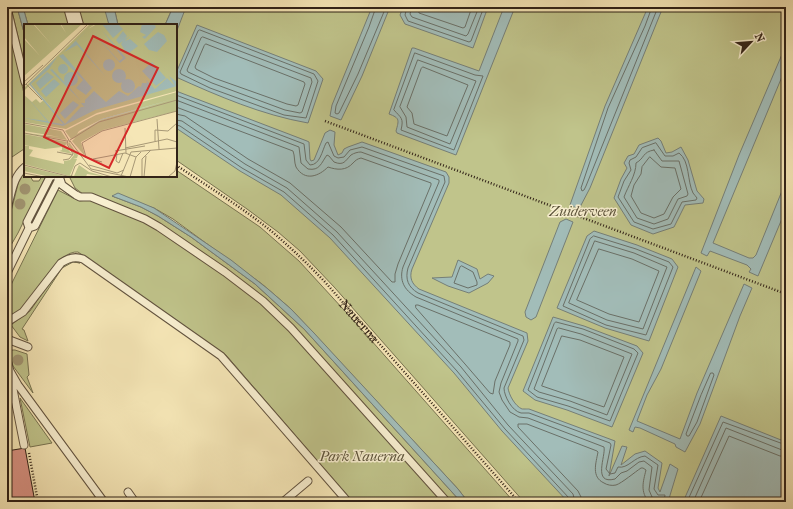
<svg xmlns="http://www.w3.org/2000/svg" width="793" height="509" viewBox="0 0 793 509" font-family="'IM FELL French Canon',serif">
<style>
.green{fill:#c0c48b;stroke:#787351}
.water{fill:#a2bdb9;stroke:#757f78}
.lines{fill:none;stroke-linecap:round;stroke-linejoin:round}
.shore{stroke:#6a7068;stroke-width:1}
.building{fill:#d89283;stroke:#312217}
.service-casing{stroke:#62533f;stroke-width:9}
.minor-casing{stroke:#62533f;stroke-width:16}
.path{stroke:#312217;stroke-width:2.5;stroke-dasharray:1 2;stroke-linecap:butt}
.service{stroke:#f8efd0;stroke-width:7}
.minor{stroke:#f8efd0;stroke-width:14}
.tree{fill:#a19572}
.labels{text-anchor:middle;dominant-baseline:central;stroke-width:3;stroke-linejoin:round;paint-order:stroke}
.park-label{font-size:14px;font-style:italic;fill:#5c533a;stroke:#f8efd0}
.street-label{font-size:14px;fill:#312217;stroke:#f8efd0}
.inset-road{fill:none;stroke:#a79876;stroke-width:1}
.view{fill:#d62828;fill-opacity:0.15;stroke:#d62828;stroke-width:2}
.inset-edge{fill:none;stroke:#312217;stroke-width:2}
</style>
<rect width="100%" height="100%" fill="#f5e6b6"/>
<filter id="stains"><feTurbulence type="fractalNoise" baseFrequency=".005" numOctaves="4"/><feColorMatrix values="0 0 0 0 .2 0 0 0 0 .09 0 0 0 0 .02 0 0 0 .5 -.17"/></filter>
<radialGradient id="worn" r=".72"><stop offset=".6" stop-color="#630" stop-opacity="0"/><stop offset="1" stop-color="#630" stop-opacity=".3"/></radialGradient>
<path class="green" d="M11,7H17L25,36V66Z
M23,7H65L69,25H28Z
M78,7H106L112,25H83Z
M114,7H173L165,25H118Z
M184,7H786V502H524L335,288L300,251L278,232L247,209L176,160V25Z
M7,20L25,98V150L24,149L12,157L7,162Z
M176,170L260,227L299,261L355,322L514,502H468L458,489L291,309L262,284L173,219L154,208L112,196L141,207L158,216L191,237L255,284L304,329L461,502H353L226,355L78,252C58,250 37,293 23,307C19,312 13,314 8,317L7,315L8,291L58,190L79,201L88,200L117,204L91,194H83L75,188L69,176H176Z
M25,171V176H30L33,181H39L42,176H46L18,233L7,252V219L12,208L19,180Z
M71,261L80,263L73,262L62,268L22,329L24,330L28,341L20,337L11,325L30,311L59,269L64,264Z
M12,350H15L27,354L29,375L27,377L33,393L13,366L10,355Z
M20,398L52,443L30,447Z"/>
<path class="water" d="M17,7H23L28,25H25V36Z
M104,7H114L118,25H109Z
M173,7H186L176,33V25H165Z
M372,7H390L362,76L341,120L330,116L332,105Z
M403,7H488L473,48L405,24L400,15Z
M504,7H515L456,155L397,133L396,131C399,120 400,118 389,114L412,48H414L479,71Z
M648,7H663L590,188L579,209L570,205L605,106Z
M197,25L316,71L323,79L308,123C262,115 218,96 176,77V73Z
M786,45V67L713,243L749,258H753L756,255L786,181V209L758,276L749,272L751,269L747,265L710,251L707,256L701,253L739,155Z
M176,91L307,141L309,142L310,159L311,161L314,160L325,133L330,130L335,132L334,145L338,155L342,153L344,149L348,147L362,142L446,172L449,177V183L412,269C409,278 412,284 419,289L527,333L528,341L508,388C509,395 515,406 522,409C522,409 528,409 529,409L615,441L609,476L622,446L627,447L621,465L635,454L645,451L662,463L658,488L660,492L670,464L678,469L668,502H568L502,431L454,373L330,238L281,195L240,171L176,128Z
M658,138L661,141L666,153L672,152L681,147L688,160L697,191L704,199L703,203L685,205L674,227L653,234L631,225L614,198L621,179L627,168L624,163L628,156L634,154L639,145Z
M118,193L154,208L231,260L268,289L291,309L314,333L458,489L468,502H461L304,329L255,284L191,237L158,216L141,207L112,196Z
M566,219L573,222L536,317L531,320L526,317L525,312L560,222Z
M594,231L637,245L672,259L678,267L649,341L605,328L557,308L587,236Z
M458,260L477,269L480,279L488,274L494,276L488,283L469,293L448,286L432,278L452,277Z
M696,267L701,271L661,369L647,395L637,421L680,439L697,393L744,284L752,288L740,316L700,424L685,452L676,447L675,444L640,428L635,427L633,432L629,430Z
M553,317L584,326L637,346L643,353L612,427L567,410L535,400L523,391Z
M721,416L786,442V502H683Z"/>
<g class="lines">
<path class="shore" d="M376,7L369,27L336,106L335,113L337,114L339,113L358,74L386,7
M407,7L405,15L408,21L469,42L471,41L484,7
M412,7L410,14L412,17L466,36L468,34L479,7
M418,7L419,13L463,28L465,27L472,7
M652,7L645,26L608,108L581,188L582,191L584,190L586,186L658,7
M200,30L314,74L318,81L306,118L284,115L210,88L181,74L180,72L198,31Z
M203,37L311,78L312,82L302,112L300,113L285,110L212,83L188,72L187,70L201,38Z
M206,44L304,82L305,84L298,105L296,106L287,104L214,78L196,69L195,67L204,46Z
M415,53L475,75L483,76L454,150L401,130C404,118 401,118 394,110Z
M418,60L476,81L450,144L407,127L406,117L400,107Z
M423,67L468,85L447,136L414,124L412,113L407,107L421,69Z
M176,95L304,144L306,160L310,165C320,165 322,151 326,143L328,142L334,156L338,158L344,157L350,150L362,147L444,176L445,182L408,268C405,279 408,287 418,293L523,336L524,340L504,388C504,396 512,411 521,413C524,413 526,413 529,413L610,443L611,445L606,469L610,474L615,473L618,467C628,469 634,457 645,456L658,465L654,489L658,495H665L664,502
M176,100L299,147L301,163L308,169C320,171 321,163 327,155L329,156L334,162C344,166 345,161 351,155C354,153 358,152 361,152L439,180V182L403,267C399,280 404,290 416,297L518,339V341L501,383L499,392L502,400L510,412L519,417L528,418L604,447C606,456 592,485 615,479L621,473L627,471L639,462L644,461L652,467L649,490L652,497L659,502
M176,107L293,151C295,156 294,162 296,167C305,182 319,176 328,167C337,170 346,171 353,163C356,160 357,159 361,158L431,183V185L398,264L395,274V282H392L341,227L290,183L248,159L185,116L176,114
M176,120L182,121L245,164L287,188L337,232L461,367L508,425L573,494L575,502
M176,125L180,126L242,168L284,192L333,235L457,371L505,429L569,498L570,502
M656,143L665,156H673L679,153C690,161 687,181 693,193C694,195 696,196 697,198L696,200L682,202L671,224L653,229L634,222L618,197L624,181L631,170L629,163L630,160L636,157L642,148Z
M654,150L659,157L662,161H679L688,194L687,196L678,199L668,219L654,224L637,218L624,197C628,186 636,175 636,163C645,158 642,152 654,150Z
M650,157L661,167L675,168L681,189L673,197L664,214L654,218L641,213L631,196L634,185L641,174L642,167Z
M594,236L636,249L669,262L673,267L646,335L606,325L563,306L590,239Z
M595,241L634,253L667,267L643,329L607,320L569,303Z
M599,249L632,259L659,271L639,322L609,314L577,300Z
M462,266L473,272L477,282V285L468,288L454,283L460,267Z
M416,305H418L510,342V345L495,381L493,394L490,393L465,364L416,308Z
M556,322L583,329L634,349L638,353L610,421L568,406L537,397L528,390L554,324Z
M559,328L581,334L632,354L607,415L570,401L539,392L534,389L557,329Z
M562,336L580,340L624,357L604,407L542,386Z
M711,373H713L714,375L697,422L689,436H687L686,434L701,395Z
M582,502L581,497L578,491L518,427V424H527L597,451L598,452C596,463 591,477 604,483C607,485 612,486 616,485C622,483 635,472 641,468H643L646,470C643,482 640,492 649,502
M687,502L723,422L786,445
M693,502L726,428L782,450H786
M699,502L729,436L780,456H786"/>
</g>
<path class="building" d="M25,448L35,502H7V451Z"/>
<g class="lines">
<g class="service-casing">
<path id="service" d="M7,8L25,82
M59,176L62,185L76,195L80,197H91L145,219L159,227L225,272L263,301L291,328L447,502
M7,208C12,193 12,178 25,167
M29,228L35,226L58,181V176
M29,228L27,222L50,177L52,176
M7,273L29,228
M7,322L23,312L61,263C68,258 75,256 83,259L221,356L348,502
M7,339L28,347
M7,360L10,371L18,385L104,502
M14,378L12,384L24,445
M128,492L135,502
M283,502L308,481"/>
</g>
<g class="minor-casing">
<path id="minor" d="M71,7L76,25"/>
</g>
<g class="path">
<path d="M325,121L786,294"/>
<path id="s1" d="M176,165C210,188 245,209 276,235C293,250 309,265 325,282L519,502"/>
<path d="M29,453L38,502"/>
</g>
<use href="#service" class="service"/>
<use href="#minor" class="minor"/>
</g>
<g class="tree">
<circle cx="25" cy="189" r="5.5"/>
<circle cx="20" cy="204" r="5.5"/>
<circle cx="18" cy="360" r="5.5"/>
</g>
<g class="labels">
<g class="park-label">
<text x="583" y="211">Zuiderveen</text>
<text x="362" y="456">Park Nauerna</text>
</g>
<g class="street-label">
<text stroke="none"><textPath href="#s1" startOffset="242">Nauerna</textPath></text>
</g>
</g>
<g transform="translate(24 24)">
<rect width="153" height="153" fill="#f5e6b6"/>
<path d="M0,0H9L28,21L10,0H36L42,9L37,0H58L0,52V15L16,32L0,13ZM66,0H71L64,5L73,0H153V67L73,89L42,105L0,98V71L8,78L12,75L16,79L20,76L41,100L7,60L33,33L0,67V64ZM153,68V74L78,95L55,107L53,110L77,96L153,74V87L79,106L57,118L61,132L48,117L51,114L47,115L41,107L72,91ZM0,100L37,107L43,116L0,109L36,113L0,107ZM0,110L43,118L41,122L48,130L35,127L38,126V123L21,125L0,121ZM45,118L54,131L53,134H49L53,135L46,151L50,152L55,141L65,148L83,153L63,150L62,153H49L0,140V122H5V125L9,126L5,132L40,140V137L46,136L50,131L44,120ZM0,142L45,153H26L0,147Z" fill="#c0c48b"/>
<path d="M78,0H94L99,5L89,14ZM118,0H130L132,3L121,15L118,13L122,11L116,8ZM78,6L102,34L96,39L72,12L71,10L95,37L99,34ZM62,7L52,17L82,53L53,21L40,28ZM99,7L103,12L101,15L106,12L101,17L106,15L114,22L105,29L101,27L97,20L99,17L95,20L92,16ZM134,8L140,11L143,17L133,28L125,26L120,20ZM39,30L68,64L62,71L52,64L59,56L35,32ZM33,33L25,45L7,60L41,100L57,83H60L57,79H61V76L70,67L82,78L95,67L104,72L115,62L117,63L118,59H123L122,56L131,65L143,54L151,62L145,52L153,58V62L71,86L39,102L0,94L23,97L2,72L25,98L39,100L5,60ZM79 41a6 6 0 1 1 12 0a6 6 0 1 1-12 0ZM128,38L142,54L132,62L118,47ZM34 45a5 5 0 1 1 10 0a5 5 0 1 1-10 0ZM88 52a7 7 0 1 1 14 0a7 7 0 1 1-14 0ZM28,45L45,63L57,77L26,46ZM23,48L30,53L16,65L12,59ZM40 55a7 7 0 1 1 14 0a7 7 0 1 1-14 0ZM97 62a7 7 0 1 1 14 0a7 7 0 1 1-14 0ZM30,55L36,60L22,73L17,67ZM153,74L77,96L52,111L78,95ZM49,77L55,81L41,95L36,89Z" fill="#a2bdb9"/>
<path class="inset-road" d="M0,58L19,41M2,60L18,76M0,62L64,0M133,95L135,125M0,99L39,106L46,118M101,104L102,129M0,109L43,117M46,116L75,98L153,76M46,117L67,145L105,153M131,117V106L144,107L153,99M101,124L143,115L153,118M91,127L121,122M33,128L49,131M93,130L92,137L95,139L99,129M61,133L78,138M62,133L58,119L78,107L153,87M69,135L101,129L112,133M39,136L45,135L49,130L43,120L44,116M0,141L47,153M65,141L93,149L100,146M0,149L20,153M97,152L107,128L153,124M47,153L51,142L56,139L68,147L88,153M106,153L112,133L117,128M118,153V135L127,126M120,153L122,132M144,153L151,147L153,138"/>
<path class="view" d="M69,12L134,44L85,144L20,113Z"/>
<rect width="153" height="153" class="inset-edge"/>
</g>
<rect width="793" height="509" fill="none" stroke="#f5e6b6" stroke-width="24"/>
<rect x="8" y="8" width="777" height="493" fill="none" stroke="#312217" stroke-width="2"/>
<rect x="12" y="12" width="769" height="485" fill="none" stroke="#312217"/>
<g transform="translate(751 42) rotate(64)" stroke="#f8efd0" stroke-width="3" paint-order="stroke">
<path d="M0-3L7 15L0 10L-7 15Z" fill="#312217"/>
<text y="-6" font-size="11" font-weight="bold" text-anchor="middle" fill="#312217">N</text>
</g>
<rect width="100%" height="100%" filter="url(#stains)"/>
<rect width="100%" height="100%" fill="url(#worn)"/>
</svg>
